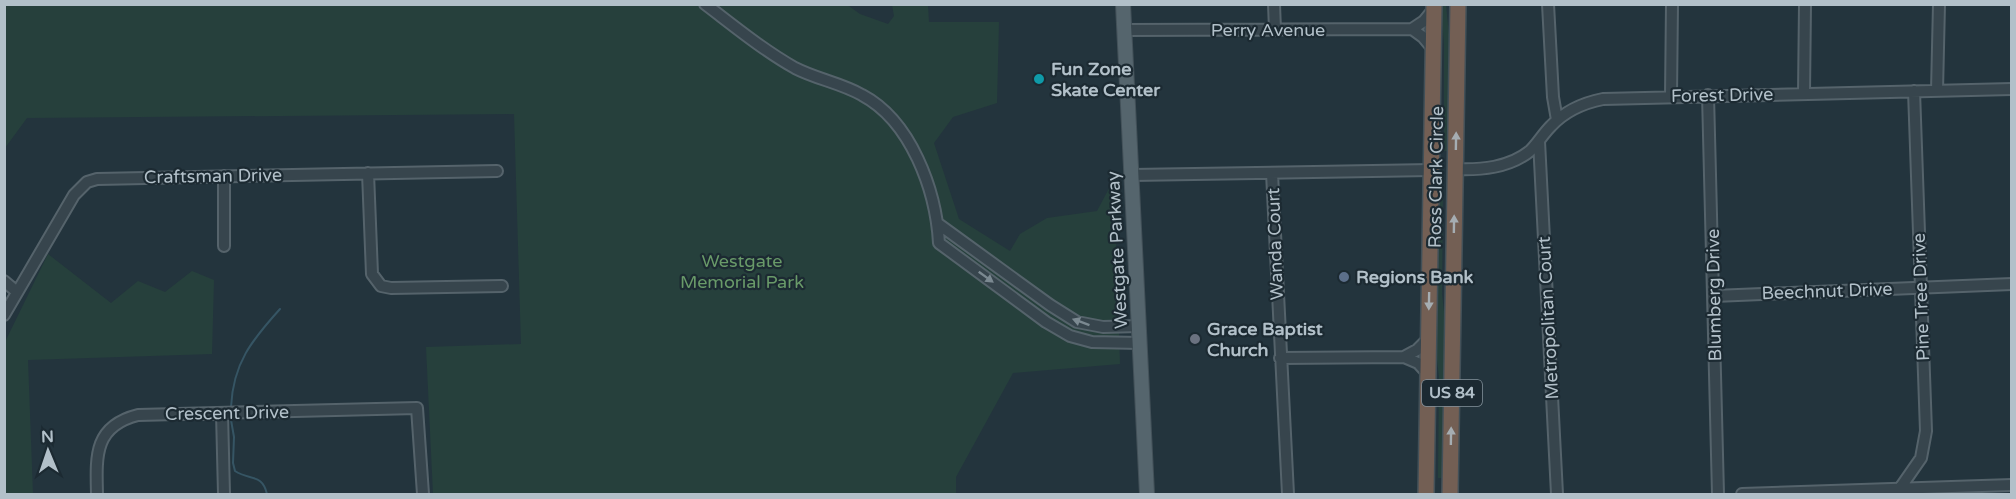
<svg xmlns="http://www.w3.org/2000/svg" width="2016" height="499" viewBox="0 0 2016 499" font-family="'Varela Round',sans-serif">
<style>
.green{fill:#26403c}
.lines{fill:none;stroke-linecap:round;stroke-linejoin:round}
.stream{stroke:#365564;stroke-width:2}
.minor-casing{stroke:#55636b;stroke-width:14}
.major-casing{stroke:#435159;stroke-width:16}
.highway-casing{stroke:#425058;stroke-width:18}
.minor{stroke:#37454d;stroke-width:10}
.major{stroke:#55656d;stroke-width:14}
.highway{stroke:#735f54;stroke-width:15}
.oneway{fill:#a5adb2}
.oneway2{fill:#7b8991}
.culture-dot{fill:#0f9aa8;stroke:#1c2a32;stroke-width:2}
.service-dot{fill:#5c6f8a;stroke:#1c2a32;stroke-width:2}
.worship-dot{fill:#6b7280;stroke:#1c2a32;stroke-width:2}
.labels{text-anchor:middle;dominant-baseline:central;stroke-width:4.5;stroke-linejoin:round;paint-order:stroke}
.shield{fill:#1c2a32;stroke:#85939c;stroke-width:1.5}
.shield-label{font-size:16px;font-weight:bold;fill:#b2c0c9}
.street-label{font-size:18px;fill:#b2c0c9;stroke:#1c2a32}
.poi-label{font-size:18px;font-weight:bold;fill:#b2c0c9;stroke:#1c2a32;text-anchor:start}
.park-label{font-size:18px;fill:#699a69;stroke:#1c2a32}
</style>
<rect width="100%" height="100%" fill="#23343d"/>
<path class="green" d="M846,4L860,14L888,24L894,16L892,5H928L929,22H999L997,103L953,117L934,143L959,219L1010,251L1020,234L1047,218L1097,211L1114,179L1120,364L1013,373L956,477V494H433L426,347L521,344L514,114L27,118L5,148V5Z
M1441,5H1446L1450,44L1449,151H1444V45Z
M1442,189L1443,197L1442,294L1446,328L1443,478H1438L1439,377L1435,343L1438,190Z
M48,254L111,303L138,281L165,292L192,271L214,280L212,354L28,360L33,494H5V342Z"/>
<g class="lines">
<path class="stream" d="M231,407C233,363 252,340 280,309
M231,420L234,437L233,463L235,471C250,481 262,473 267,494"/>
<g class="minor-casing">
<path id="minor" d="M705,4C734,26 763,50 795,68C816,79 841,83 862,95C911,121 936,190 939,243L1046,322L1070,336L1092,342L1140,343
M1274,4L1275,30
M1548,4L1553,97L1557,120
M1412,29L1424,21L1433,10
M1124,30L1412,29L1423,37L1433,49
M1937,91L1939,4
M1804,93L1805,4
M1708,95L1718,494
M1671,96L1672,4
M1539,141L1557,494
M1455,169C1481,170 1509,168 1530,151C1538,143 1543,134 1551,126C1565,111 1583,103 1603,99L2012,89
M368,173L372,274L381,286L391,288L502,286
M1272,173L1288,494
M1132,175L1431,170
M224,176V246
M937,223L1050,305L1077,322L1103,327L1139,326
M4,281L17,292
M1714,296L2012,284
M4,315L74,195L87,182L97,179L497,171
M1404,357L1418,363L1428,374
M1280,358L1404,357L1417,350L1429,338
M222,413L224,494
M97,494C96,456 94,426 138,415L417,408L423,494
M1742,494L2012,485
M1896,494L1921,458L1926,431L1914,91"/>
</g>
<g class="major-casing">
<path id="major" d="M1123,4L1147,494"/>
</g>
<g class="highway-casing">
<path id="highway" d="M1426,494L1434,4
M1450,494L1458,4"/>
</g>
<use href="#minor" class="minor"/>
<use href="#major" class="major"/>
<use href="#highway" class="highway"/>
</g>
<defs><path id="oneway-solid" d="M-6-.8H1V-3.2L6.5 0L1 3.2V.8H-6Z" transform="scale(1.5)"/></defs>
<g class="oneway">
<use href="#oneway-solid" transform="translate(1456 141) rotate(-89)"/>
<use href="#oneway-solid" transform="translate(1454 224) rotate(-89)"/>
<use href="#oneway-solid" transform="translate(1429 301) rotate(91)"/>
<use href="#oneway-solid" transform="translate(1451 436) rotate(-89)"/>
</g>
<g class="oneway2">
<use href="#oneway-solid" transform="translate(986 277) rotate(36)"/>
<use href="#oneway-solid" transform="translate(1081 322) rotate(-160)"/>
</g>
<circle class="culture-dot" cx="1039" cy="79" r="6"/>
<circle class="service-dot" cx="1344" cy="277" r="6"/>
<circle class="worship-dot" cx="1195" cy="339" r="6"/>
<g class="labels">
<rect class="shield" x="1422" y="380" width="60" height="26" rx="4.5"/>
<g class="shield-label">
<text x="1452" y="393">US 84</text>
</g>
<g class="street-label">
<text x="1268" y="30">Perry Avenue</text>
<text transform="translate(1722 95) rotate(-1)">Forest Drive</text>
<text transform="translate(213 176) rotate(-1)">Craftsman Drive</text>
<text transform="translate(1436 177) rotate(-89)">Ross Clark Circle</text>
<text transform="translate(1275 244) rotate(-92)">Wanda Court</text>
<text transform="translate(1117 250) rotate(-93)">Westgate Parkway</text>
<text transform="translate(1827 291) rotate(-2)">Beechnut Drive</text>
<text transform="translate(1714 295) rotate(-91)">Blumberg Drive</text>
<text transform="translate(1921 297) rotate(-92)">Pine Tree Drive</text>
<text transform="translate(1548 318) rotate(-93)">Metropolitan Court</text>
<text transform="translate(227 413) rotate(-1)">Crescent Drive</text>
</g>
<g class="poi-label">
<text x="1051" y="69">Fun Zone<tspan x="1051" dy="21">Skate Center</tspan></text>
<text x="1356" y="277">Regions Bank</text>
<text x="1207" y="329">Grace Baptist<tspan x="1207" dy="21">Church</tspan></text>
</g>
<g class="park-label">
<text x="742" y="261">Westgate<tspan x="742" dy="21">Memorial Park</tspan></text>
</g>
</g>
<rect width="2016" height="499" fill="none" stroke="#b2c0c9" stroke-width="12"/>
<g transform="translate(48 451) rotate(358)" stroke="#1c2a32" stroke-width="4.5" paint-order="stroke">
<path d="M0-4.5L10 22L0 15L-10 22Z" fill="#b2c0c9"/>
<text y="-9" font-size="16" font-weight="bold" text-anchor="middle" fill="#b2c0c9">N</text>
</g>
</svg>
